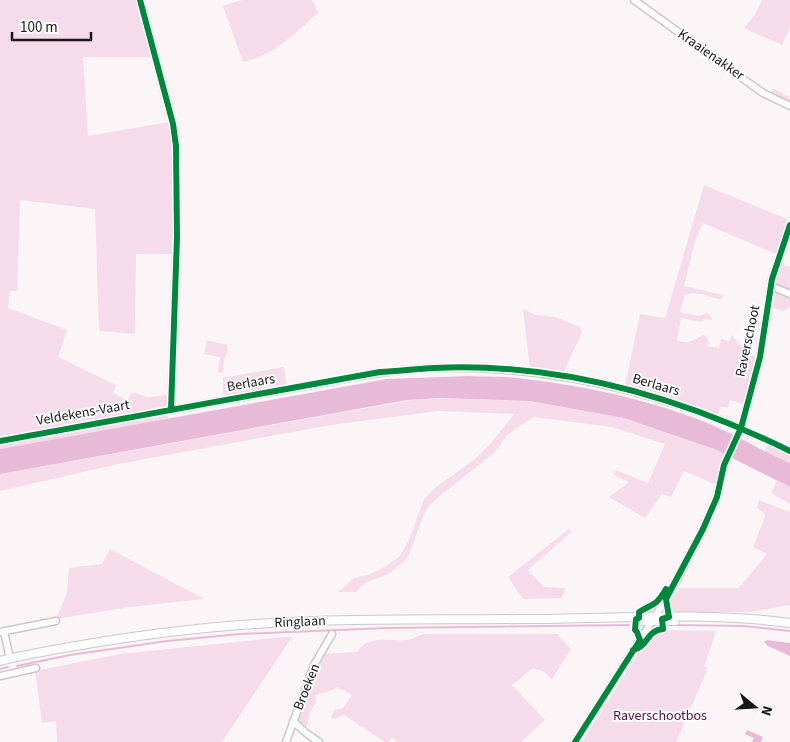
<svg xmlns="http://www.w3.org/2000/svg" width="790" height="742" viewBox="0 0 790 742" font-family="'Source Sans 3',sans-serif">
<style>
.green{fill:#f6dbeb}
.water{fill:#e7bad7}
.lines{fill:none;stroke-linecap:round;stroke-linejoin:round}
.stream{stroke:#e7bad7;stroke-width:2}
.minor-casing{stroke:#ccc7ca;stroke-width:9}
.major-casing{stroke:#ccc7ca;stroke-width:10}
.minor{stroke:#fefefe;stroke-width:6}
.major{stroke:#fefefe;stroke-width:8}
.cycleway-casing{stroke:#fff;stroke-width:9}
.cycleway{stroke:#00873e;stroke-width:6}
.labels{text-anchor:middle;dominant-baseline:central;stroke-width:4;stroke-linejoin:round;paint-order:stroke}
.street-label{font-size:14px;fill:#1a1518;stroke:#fff}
.park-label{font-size:14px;fill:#560d45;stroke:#fff}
</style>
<rect width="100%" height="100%" fill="#fbf5f8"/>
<path class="green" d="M0,0H138L152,57H83L88,136L169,122C176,165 175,210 174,254H136L135,334L99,331L95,209L20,200L17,291H10L8,308L67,330L58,357L116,385L113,393L127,400L132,392L147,397L168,395L167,405L165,409L0,439Z
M242,0H312L318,13C295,33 274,56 243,62L223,6Z
M762,0H790V27L782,45L744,28L756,13Z
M773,89C780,90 784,95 790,97V104L771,94Z
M704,185L787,219L776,254L703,223L695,241L684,286L723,295L721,300C710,297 696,290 685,295L680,312L699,316L707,313L712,317V320L703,319L702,322L681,318L677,340C687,345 694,340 703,335L706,336L709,341L707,346L719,348L721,339L729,341L732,335L747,354L757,357L744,404L730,400L728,408L720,406L718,414L673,399L625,387L640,314L665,318Z
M781,264L790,267V291L775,284Z
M776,292L790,297V307L784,311L773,308Z
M523,309L536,315L555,317L580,327L582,332L563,374L530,370Z
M207,340L227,345C229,352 226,354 224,360C223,364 223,369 223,373L218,372L220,357L204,354Z
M284,367L287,386L227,397L223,393V378Z
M423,398L530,401L624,418L714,449L725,455L720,465L717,485L684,471L671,497L662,494L645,518L609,497L629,482L614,475L616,470L648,483L665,444L612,427L534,417L508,434L495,452L431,503L424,514L409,555C403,562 396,569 388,574C378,579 362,581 357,592H338L354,578L368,575L388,565L400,556L410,538L424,499L435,488L475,459L492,442L514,414L438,411L331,425L118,464L0,491V474Z
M168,413V419L0,449V443Z
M768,443L790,453V463L764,452Z
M777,481L790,487V504L771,493Z
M759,500L790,512V605L749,612H669L672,599L679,588H739L767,554L753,547L765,517L764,513L757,508Z
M569,529L571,532L528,570L544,587L565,588L562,598L523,599L508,577Z
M110,549L204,599L130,607L56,619L67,593L69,568L102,564Z
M657,630L716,631L704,667L707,668L705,675L676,742H582L642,648L650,635Z
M423,634H557L571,649L552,679L543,671L533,668L512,685L545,720L521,742H399L392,738L388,742H385L344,715L334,719L331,718L334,710L343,708L352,695L337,687L328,692L316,695V702L309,714L307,727L298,721C296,707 317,668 323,654L357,652C371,632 393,644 411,639C415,638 419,635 423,634Z
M284,637H292L222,742H57L56,721L42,723L35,671L120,654Z"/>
<path class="water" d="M469,376C488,377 508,376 526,379C585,386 645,399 700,420C731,432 760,450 790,463V487L714,449L624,418L530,401L438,398L407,400L0,474V449L387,379Z
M767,640L790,643V656L768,646L764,642Z
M747,730L763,737L761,742H752L754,738L745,734Z"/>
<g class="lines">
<path class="stream" d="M674,625L744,626L790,631
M17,666L70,655L167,641L240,634L387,628L629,625
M0,669L8,667"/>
<g class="minor-casing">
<path id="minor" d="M140,0L173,124L176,146L177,237L171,410C219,401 267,393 316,384C355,377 395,369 435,368C541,365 643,388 741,428
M634,0L763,93L790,106
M771,286L790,294
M656,615L676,582L703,529L717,497L724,465L741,428L760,357L772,279L790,225
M0,632L56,621
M4,632L10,658
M0,676L36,668
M293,721L306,733L319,742
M286,742L314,665L332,634
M575,742L652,621"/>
</g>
<g class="major-casing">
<path id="major" d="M639,621H675
M0,661C23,655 47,651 70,647C132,636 194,628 256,624C345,618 434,620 523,619C613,619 701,611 790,623"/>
</g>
<use href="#minor" class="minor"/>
<use href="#major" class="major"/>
<g class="cycleway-casing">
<path id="cycleway" d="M140,0L173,124L176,146L177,237L171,410
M0,441L380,372C398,371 416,369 434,368C558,362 680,397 790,451
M633,650C647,648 647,630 663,629L662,619L669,617L666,599L703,529L717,497L724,465L741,428L760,357L772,279L790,225
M575,742L640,640L637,632L635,630L636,619L639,618V612C654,603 656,606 666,589"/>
</g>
<use href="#cycleway" class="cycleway"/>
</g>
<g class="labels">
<g class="street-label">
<text transform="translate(711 55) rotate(35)">Kraaienakker</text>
<text transform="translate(748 341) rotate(-78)">Raverschoot</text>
<text transform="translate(251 383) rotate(-10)">Berlaars</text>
<text transform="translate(656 385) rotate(16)">Berlaars</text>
<text transform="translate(83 413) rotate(-10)">Veldekens-Vaart</text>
<text transform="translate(300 622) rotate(-2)">Ringlaan</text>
<text transform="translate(307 687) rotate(-68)">Broeken</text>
</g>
<g class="park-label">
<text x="660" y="716">Raverschootbos</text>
</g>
</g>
<g transform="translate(755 707) rotate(108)" stroke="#ffffff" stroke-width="4" paint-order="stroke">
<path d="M0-4L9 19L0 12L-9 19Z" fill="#1a1518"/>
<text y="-8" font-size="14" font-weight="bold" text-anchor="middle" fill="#1a1518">N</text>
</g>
<path d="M12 32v8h79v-8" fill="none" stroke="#1a1518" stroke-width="2.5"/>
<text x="20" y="32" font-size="15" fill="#1a1518" stroke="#ffffff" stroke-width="4" paint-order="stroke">100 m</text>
</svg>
